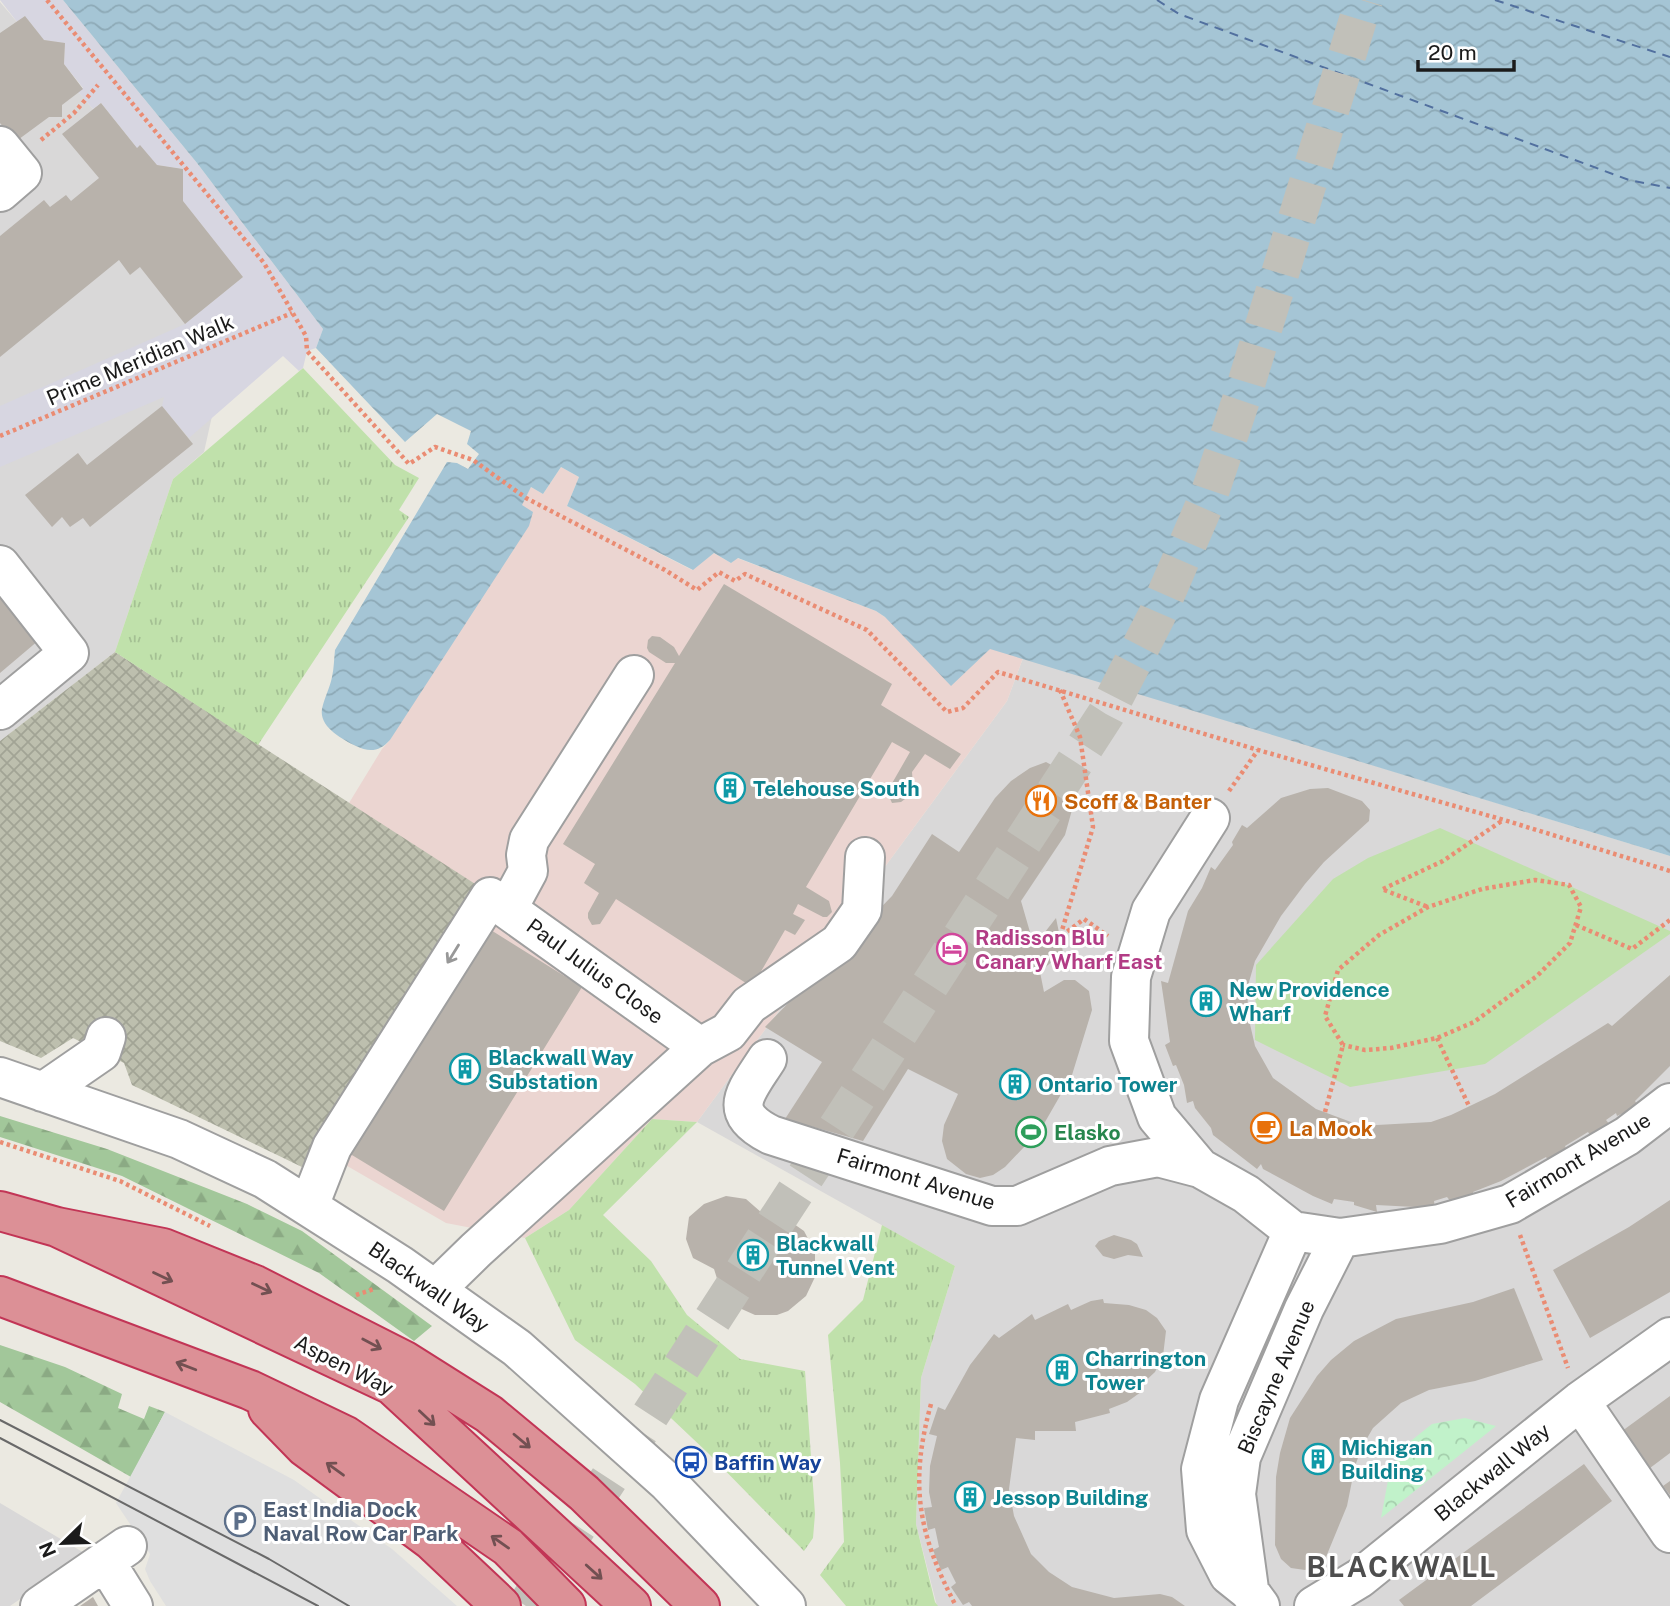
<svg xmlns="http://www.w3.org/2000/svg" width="1670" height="1606" viewBox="0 0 1670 1606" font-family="'Public Sans',sans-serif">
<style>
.residential{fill:#d9d8d8}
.commercial{fill:#ebd5d1}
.construction{fill:url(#construction-cross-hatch)}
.grass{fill:url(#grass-tufts)}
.forest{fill:url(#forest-firs)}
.park{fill:url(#park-crowns)}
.garden{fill:#c0e1ab}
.parking{fill:#dfdfdf}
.plaza{fill:#d7d6e1}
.water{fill:url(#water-waves)}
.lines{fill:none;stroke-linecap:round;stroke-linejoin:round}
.ferry{stroke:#52709f;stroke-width:2;stroke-dasharray:9 7;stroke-linecap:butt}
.building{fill:#b8b2ab}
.highway-tunnel{stroke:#c1c0b9;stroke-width:38;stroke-dasharray:38 19;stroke-linecap:butt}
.minor-casing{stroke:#9f9f9f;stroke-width:42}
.highway-casing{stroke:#c23556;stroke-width:42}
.path{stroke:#ea8c73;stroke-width:4.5;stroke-dasharray:3.5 3.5;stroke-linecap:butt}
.minor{stroke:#fff;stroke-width:38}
.highway{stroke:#dc9096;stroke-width:38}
.tram{stroke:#696969;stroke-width:2}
.oneway{stroke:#989898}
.oneway2{stroke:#725052}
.labels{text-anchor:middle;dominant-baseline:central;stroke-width:6;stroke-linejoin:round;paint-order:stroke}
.street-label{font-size:21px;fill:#1b1b1b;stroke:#fff}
.culture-label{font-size:21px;font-weight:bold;fill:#0d838f;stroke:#fff;text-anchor:start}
.food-label{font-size:21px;font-weight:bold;fill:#c56008;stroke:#fff;text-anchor:start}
.hotel-label{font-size:21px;font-weight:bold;fill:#b23c85;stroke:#fff;text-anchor:start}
.leisure-label{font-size:21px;font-weight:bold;fill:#27864d;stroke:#fff;text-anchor:start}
.transit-label{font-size:21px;font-weight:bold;fill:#164399;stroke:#fff;text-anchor:start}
.service-label{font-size:21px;font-weight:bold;fill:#4e5e75;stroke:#fff;text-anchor:start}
.district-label{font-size:28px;font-weight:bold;letter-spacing:2px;fill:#4e4e4e;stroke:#fff}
</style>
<defs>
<pattern id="construction-cross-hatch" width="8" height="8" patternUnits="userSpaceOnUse" patternTransform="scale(1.75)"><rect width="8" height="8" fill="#bdbfae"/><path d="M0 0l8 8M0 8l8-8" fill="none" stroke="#a2a495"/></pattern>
<pattern id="grass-tufts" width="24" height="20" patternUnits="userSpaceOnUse" patternTransform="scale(1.75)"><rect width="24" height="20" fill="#c0e1ab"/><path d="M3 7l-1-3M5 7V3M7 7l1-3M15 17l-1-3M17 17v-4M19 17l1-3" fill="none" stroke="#a4c093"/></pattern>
<pattern id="forest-firs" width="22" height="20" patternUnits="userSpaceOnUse" patternTransform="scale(1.75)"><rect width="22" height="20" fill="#a2c79a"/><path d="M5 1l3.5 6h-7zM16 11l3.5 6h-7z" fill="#8baa84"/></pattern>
<pattern id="park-crowns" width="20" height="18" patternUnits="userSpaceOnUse" patternTransform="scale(1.75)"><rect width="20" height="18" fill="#c1f2ca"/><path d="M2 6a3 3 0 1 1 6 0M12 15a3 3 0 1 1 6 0" fill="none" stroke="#a5cfad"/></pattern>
<pattern id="water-waves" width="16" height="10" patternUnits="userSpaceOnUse" patternTransform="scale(1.75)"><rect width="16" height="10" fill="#a5c5d5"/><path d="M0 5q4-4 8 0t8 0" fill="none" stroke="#8da9b6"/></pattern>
</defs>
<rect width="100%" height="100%" fill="#ebe9e1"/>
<path class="residential" d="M0,2L17,22L25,16L65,43L64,64L83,89L79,93L93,109L101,103L137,148L140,145L157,165L183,169L243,277L204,452L173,479L115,652L0,741Z
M1023,658L1670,856V1606H937L916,1524L921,1378L955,1266L697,1122L1007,701Z
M0,1503L86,1554L10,1606H0Z"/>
<path class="commercial" d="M561,467L579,477L567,506L692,570L714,553L731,563L737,558L876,611L885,617L1023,658L1007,701L697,1122L652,1119L569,1210L525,1238L446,1223L316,1148L482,889L349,803L382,749L390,740L531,487L543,494Z"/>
<path class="construction" d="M115,652L483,889L304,1168L132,1085L124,1063L73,1038L41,1058L0,1041V741Z"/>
<path class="grass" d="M303,368L395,465L419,478L399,510L409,517L258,745L115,652L173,479Z
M652,1119L697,1122L603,1215L651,1261L687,1315L740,1359L805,1371L815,1514L813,1538L804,1551L709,1454L635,1384L575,1340L525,1238L569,1210Z
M882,1225L955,1266L921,1378L916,1524L935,1602L938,1606H846L820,1575L844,1542L840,1463L828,1335L863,1300Z"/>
<path class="forest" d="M0,1116L107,1149L247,1204L302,1231L432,1326L414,1341L319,1273L122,1176L0,1137Z
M0,1345L65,1367L122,1394L118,1408L144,1419L149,1406L165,1412L131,1477L0,1402Z"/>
<path class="park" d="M1465,1418L1496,1426L1381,1518L1389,1475L1402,1448L1432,1424Z"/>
<path class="garden" d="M1440,828L1670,931V934L1485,1064L1350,1087L1255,1040L1256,965L1333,879L1368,858Z"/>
<path class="parking" d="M165,1412L294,1480L392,1549L457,1606H166L150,1581L145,1569L150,1554L116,1503Z"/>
<path class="plaza" d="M0,0H63L197,163L323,329L316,348L307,351L303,368L299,371L283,356L189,438L162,406L164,397L0,467V406L185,324L243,277L183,201V169L157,165L137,148L101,103L93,109L78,92L83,88L64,64L65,43L44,40L25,16L17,22Z"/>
<path class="water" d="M63,0H1670V856L990,649L951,686L885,617L876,611L738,558L731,563L714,553L693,570L567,506L579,477L561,467L543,494L531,487L522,505L533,512L529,526L390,740C380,751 370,753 356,746C342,739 319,727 322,709C324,698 330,688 332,677C334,668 334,659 335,650L447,462L457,463L468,469L479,454L467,444L471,431L437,414L405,442L316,348L323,329L197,163Z"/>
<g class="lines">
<path class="ferry" d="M1157,0L1179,14L1629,180L1670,188
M1495,0L1670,57"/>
</g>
<path class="building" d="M25,16L44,40L65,43L64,64L83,89L62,105V117H49L15,142L0,123V33Z
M101,103L137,148L140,145L157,165L183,169V201L243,277L185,324L140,267L130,275L119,260L0,357V236L44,200L50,207L66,195L71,201L99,178L62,134Z
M162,406L193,444L90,527L83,518L70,527L62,517L52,527L25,495L78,453L87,465Z
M724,584L892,684L881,705L961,754L950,769L925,754L912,772L913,785L905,799L901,802L892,803L887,792L910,752L892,742L806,887L829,901L832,912L827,917H823L798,904L793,914L805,920L795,935L785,930L752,987L616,899L600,924L592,925L588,918V913L599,893L584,883L595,864L563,844L675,663H666L649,652L647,648L648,640L652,636L660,637L674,647L679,656Z
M0,593L39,640L0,673Z
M1046,762L1068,774L1077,792L1065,835L1021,901L1034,946L1056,918L1063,952L1040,972L1044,992L1064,980H1075L1089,991L1092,1010L1072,1075L1041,1129L1005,1167L993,1175L980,1178L966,1174L947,1159L942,1141L944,1125L958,1094L908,1069L863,1141L785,1119L822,1062L765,1027L892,896L932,834L959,852L995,798L1011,781L1030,768Z
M1328,788L1362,801L1370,810L1369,821L1324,862L1305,884L1281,916L1255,961L1249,982L1247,1011L1255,1046L1273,1078L1316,1109L1351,1122L1377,1125L1431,1122L1451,1115L1495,1094L1608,1023L1612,1026L1670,975V1066L1635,1101L1638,1106L1617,1116L1616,1113L1606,1120L1610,1125L1590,1135L1588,1132L1565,1146L1567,1151L1548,1160L1546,1157L1501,1181L1473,1192L1475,1201L1451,1202L1447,1197L1434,1201L1435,1208L1376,1205L1377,1212L1354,1205V1202L1334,1199L1332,1204L1313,1196L1263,1169L1261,1164L1257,1169L1213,1135L1211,1128L1195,1108L1193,1101L1187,1103L1184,1085L1176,1065L1173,1066L1165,1045L1170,1042L1161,981L1168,983L1188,911L1202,888L1211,867L1215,870L1233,845L1232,842L1242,825L1247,828L1281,798L1310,789Z
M486,927L582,987L444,1211L347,1152Z
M726,1196L746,1199L762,1213L784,1217L804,1231L815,1252V1277L806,1296L788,1311L777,1315H755L735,1306L721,1291L714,1269L693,1258L686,1239L689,1217L704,1204Z
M1670,1200V1292L1590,1338L1553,1270L1629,1227Z
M1114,1235L1131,1240L1137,1244L1143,1257L1128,1255L1114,1259L1103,1256L1095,1246L1099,1241Z
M1514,1288L1543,1360L1475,1381L1429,1390L1401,1403L1373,1428L1362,1447L1355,1466L1347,1506L1326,1557L1316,1566L1305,1570L1291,1568L1281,1559L1275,1545L1276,1477L1280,1453L1290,1418L1317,1376L1331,1360L1354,1341L1396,1319L1473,1302Z
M1103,1299L1104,1303L1129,1305L1146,1310L1157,1318L1166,1331L1163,1356L1155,1372L1139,1387L1141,1392L1127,1402L1109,1409L1110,1413L1075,1422L1076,1431H1035V1440L1016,1438L1009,1489L1014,1516L1031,1554L1049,1572L1072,1587L1114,1598L1160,1594L1172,1597L1185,1606H972L969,1602L963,1605L951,1587L956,1583L948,1567L941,1570L933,1550L939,1547L935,1528L928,1530L924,1508L932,1507L929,1492L930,1466L937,1436L929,1434L938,1407L945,1410L970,1365L994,1334L999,1338L1032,1314L1035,1320L1068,1304L1071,1310L1091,1301Z
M1670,1396V1453L1646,1471L1618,1434Z
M1584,1464L1612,1501L1471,1606H1404L1399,1600Z
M1670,1481V1495L1663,1486Z
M93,1597L98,1606H80Z"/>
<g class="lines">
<path class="highway-tunnel" d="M526,1606L1106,714L1157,615L1210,492L1244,391L1364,0"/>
<g class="minor-casing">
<path id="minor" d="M0,146L22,173L0,192
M0,565L69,653L0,710
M508,908L528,871L526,855L529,840L634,675
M767,1059C746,1092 725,1112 771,1135L992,1206H1017L1110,1166L1158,1157L1200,1168L1246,1194L1293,1231L1340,1238L1440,1224L1510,1204L1627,1136L1670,1103
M0,1077L179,1139L265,1179L400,1265L517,1348L667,1482L786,1606
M43,1092L101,1052L106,1037
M1200,1168L1157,1117L1129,1041L1131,977L1151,911L1210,818
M309,1206L332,1147L490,897L700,1047
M435,1290L476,1250L700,1047L728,1032L749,1005L839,943L862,910L865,857
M1580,1401L1670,1533
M105,1561L133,1606
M1249,1589L1236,1494L1241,1457L1304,1309L1340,1238
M40,1606L127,1546
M1260,1606L1249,1591L1229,1575L1206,1530L1201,1469L1219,1400L1293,1231
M1314,1606L1360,1578L1580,1401L1670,1337"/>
</g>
<g class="highway-casing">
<path id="highway" d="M0,1211L57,1227L392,1385L631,1606
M57,1227L163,1248L255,1285L405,1361L489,1414L584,1493L700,1606
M0,1296L250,1390L346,1436L508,1547L566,1606
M268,1409L305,1447L431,1540L501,1606"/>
</g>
<path class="path" d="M47,0L264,263L306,336L307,351L409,464L435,447L473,460L526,498L665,570L697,590L719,572L735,581L745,574L867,630L947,712L963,708L998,672L1258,750L1504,820L1670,871
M41,140L74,113L98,85
M0,436L292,313
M1060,690L1080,737L1093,827L1060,937L1084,919L1108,936
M1229,791L1258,750
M1383,889L1443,861L1503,820
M1384,890L1428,907
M1576,925L1632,949L1670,920
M1437,1038L1469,1106
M1325,1112L1343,1045L1325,1016L1338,970L1379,935L1428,907L1482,889L1535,880L1569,885L1581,907L1570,943L1537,976L1474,1022L1437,1038L1391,1048L1365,1050L1343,1045
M0,1142L120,1181L210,1226
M1520,1235L1568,1368
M356,1295L374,1289
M931,1404C909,1484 918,1534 956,1606"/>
<use href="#minor" class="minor"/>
<use href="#highway" class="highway"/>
<path class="tram" d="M0,1420L269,1559L349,1606
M0,1438L318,1606"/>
</g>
<defs><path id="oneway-shaft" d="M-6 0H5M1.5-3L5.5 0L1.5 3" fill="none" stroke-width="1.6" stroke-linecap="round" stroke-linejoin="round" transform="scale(1.75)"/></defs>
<use class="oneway" href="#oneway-shaft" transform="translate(453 954) rotate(122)"/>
<g class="oneway2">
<use href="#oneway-shaft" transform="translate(163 1277) rotate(25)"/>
<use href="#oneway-shaft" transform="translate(262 1288) rotate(25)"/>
<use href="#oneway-shaft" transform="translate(372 1344) rotate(28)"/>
<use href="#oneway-shaft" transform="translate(186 1366) rotate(-159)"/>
<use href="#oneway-shaft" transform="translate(427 1418) rotate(43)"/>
<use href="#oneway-shaft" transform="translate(522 1441) rotate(40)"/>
<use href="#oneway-shaft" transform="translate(335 1469) rotate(-144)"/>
<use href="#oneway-shaft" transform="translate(500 1542) rotate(-145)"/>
<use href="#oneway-shaft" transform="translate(594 1572) rotate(42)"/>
</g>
<defs>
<g id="building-ring" transform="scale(1.575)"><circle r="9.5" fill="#fff" stroke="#0f9aa8" stroke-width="1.5"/><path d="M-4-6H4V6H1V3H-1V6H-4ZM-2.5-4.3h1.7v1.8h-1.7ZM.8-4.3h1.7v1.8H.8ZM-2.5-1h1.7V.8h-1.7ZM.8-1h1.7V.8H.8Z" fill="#0f9aa8"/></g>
<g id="restaurant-ring" transform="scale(1.575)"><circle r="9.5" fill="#fff" stroke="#e8710a" stroke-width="1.5"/><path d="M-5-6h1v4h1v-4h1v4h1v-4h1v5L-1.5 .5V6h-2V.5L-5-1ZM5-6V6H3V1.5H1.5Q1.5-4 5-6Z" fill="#e8710a"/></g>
<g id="hotel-ring" transform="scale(1.575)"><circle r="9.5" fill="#fff" stroke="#d1479c" stroke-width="1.5"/><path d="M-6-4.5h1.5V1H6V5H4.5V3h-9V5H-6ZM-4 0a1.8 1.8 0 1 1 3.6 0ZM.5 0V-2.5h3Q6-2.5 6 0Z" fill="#d1479c"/></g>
<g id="cafe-ring" transform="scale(1.575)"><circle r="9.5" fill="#fff" stroke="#e8710a" stroke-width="1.5"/><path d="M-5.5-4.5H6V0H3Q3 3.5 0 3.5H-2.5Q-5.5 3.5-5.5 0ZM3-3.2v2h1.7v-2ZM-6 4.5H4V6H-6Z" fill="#e8710a"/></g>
<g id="stadium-ring" transform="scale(1.575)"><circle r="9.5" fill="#fff" stroke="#2e9e5b" stroke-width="1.5"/><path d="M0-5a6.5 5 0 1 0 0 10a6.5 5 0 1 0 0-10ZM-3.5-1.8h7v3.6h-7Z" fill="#2e9e5b"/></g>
<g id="bus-ring" transform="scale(1.575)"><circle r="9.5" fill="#fff" stroke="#1a4fb4" stroke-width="1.5"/><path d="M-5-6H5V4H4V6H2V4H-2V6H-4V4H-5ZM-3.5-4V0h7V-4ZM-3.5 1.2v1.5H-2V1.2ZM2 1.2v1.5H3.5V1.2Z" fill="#1a4fb4"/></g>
<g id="parking-ring" transform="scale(1.575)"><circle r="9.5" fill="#fff" stroke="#5c6f8a" stroke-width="1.5"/><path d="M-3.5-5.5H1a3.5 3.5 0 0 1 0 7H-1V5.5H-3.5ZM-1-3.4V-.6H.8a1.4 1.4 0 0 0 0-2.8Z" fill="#5c6f8a"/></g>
</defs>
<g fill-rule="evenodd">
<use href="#building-ring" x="730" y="788"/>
<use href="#restaurant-ring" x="1041" y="801"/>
<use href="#hotel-ring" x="952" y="949"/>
<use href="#building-ring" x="1206" y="1001"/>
<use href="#building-ring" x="465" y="1069"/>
<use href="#building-ring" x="1015" y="1084"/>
<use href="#cafe-ring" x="1266" y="1128"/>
<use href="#stadium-ring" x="1031" y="1132"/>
<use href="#building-ring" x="753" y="1255"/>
<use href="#building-ring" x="1062" y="1370"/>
<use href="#building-ring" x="1318" y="1459"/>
<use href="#bus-ring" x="691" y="1462"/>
<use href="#building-ring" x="970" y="1497"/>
<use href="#parking-ring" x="240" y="1521"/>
</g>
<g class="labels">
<g class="street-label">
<text transform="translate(140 360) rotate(-23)">Prime Meridian Walk</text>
<text transform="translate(595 971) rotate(36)">Paul Julius Close</text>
<text transform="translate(1578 1160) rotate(-31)">Fairmont Avenue</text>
<text transform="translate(916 1179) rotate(17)">Fairmont Avenue</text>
<text transform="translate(429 1287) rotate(35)">Blackwall Way</text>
<text transform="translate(344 1365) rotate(27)">Aspen Way</text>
<text transform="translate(1276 1377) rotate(-67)">Biscayne Avenue</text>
<text transform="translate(1492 1472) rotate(-39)">Blackwall Way</text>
</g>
<g class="culture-label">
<text x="753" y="788">Telehouse South</text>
<text x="1229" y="989">New Providence<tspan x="1229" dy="24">Wharf</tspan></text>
<text x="488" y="1057">Blackwall Way<tspan x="488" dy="24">Substation</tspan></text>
<text x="1038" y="1084">Ontario Tower</text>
<text x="776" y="1243">Blackwall<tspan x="776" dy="24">Tunnel Vent</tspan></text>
<text x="1085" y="1358">Charrington<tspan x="1085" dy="24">Tower</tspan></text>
<text x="1341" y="1447">Michigan<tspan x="1341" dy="24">Building</tspan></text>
<text x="993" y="1497">Jessop Building</text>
</g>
<g class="food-label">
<text x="1064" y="801">Scoff &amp; Banter</text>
<text x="1289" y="1128">La Mook</text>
</g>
<g class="hotel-label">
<text x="975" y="937">Radisson Blu<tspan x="975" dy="24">Canary Wharf East</tspan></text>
</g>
<g class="leisure-label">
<text x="1054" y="1132">Elasko</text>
</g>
<g class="transit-label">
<text x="714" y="1462">Baffin Way</text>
</g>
<g class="service-label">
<text x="263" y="1509">East India Dock<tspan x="263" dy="24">Naval Row Car Park</tspan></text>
</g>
<g class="district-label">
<text x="1402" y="1566">BLACKWALL</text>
</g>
</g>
<g transform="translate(63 1543) rotate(247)" stroke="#ffffff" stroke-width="5" paint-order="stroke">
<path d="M0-5L12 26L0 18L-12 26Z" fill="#1b1b1b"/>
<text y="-10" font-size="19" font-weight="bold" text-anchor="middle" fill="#1b1b1b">N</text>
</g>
<path d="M1418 60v10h96v-10" fill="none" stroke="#1b1b1b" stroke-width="3.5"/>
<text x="1428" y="60" font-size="21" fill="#1b1b1b" stroke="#ffffff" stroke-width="5" paint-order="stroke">20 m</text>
</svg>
